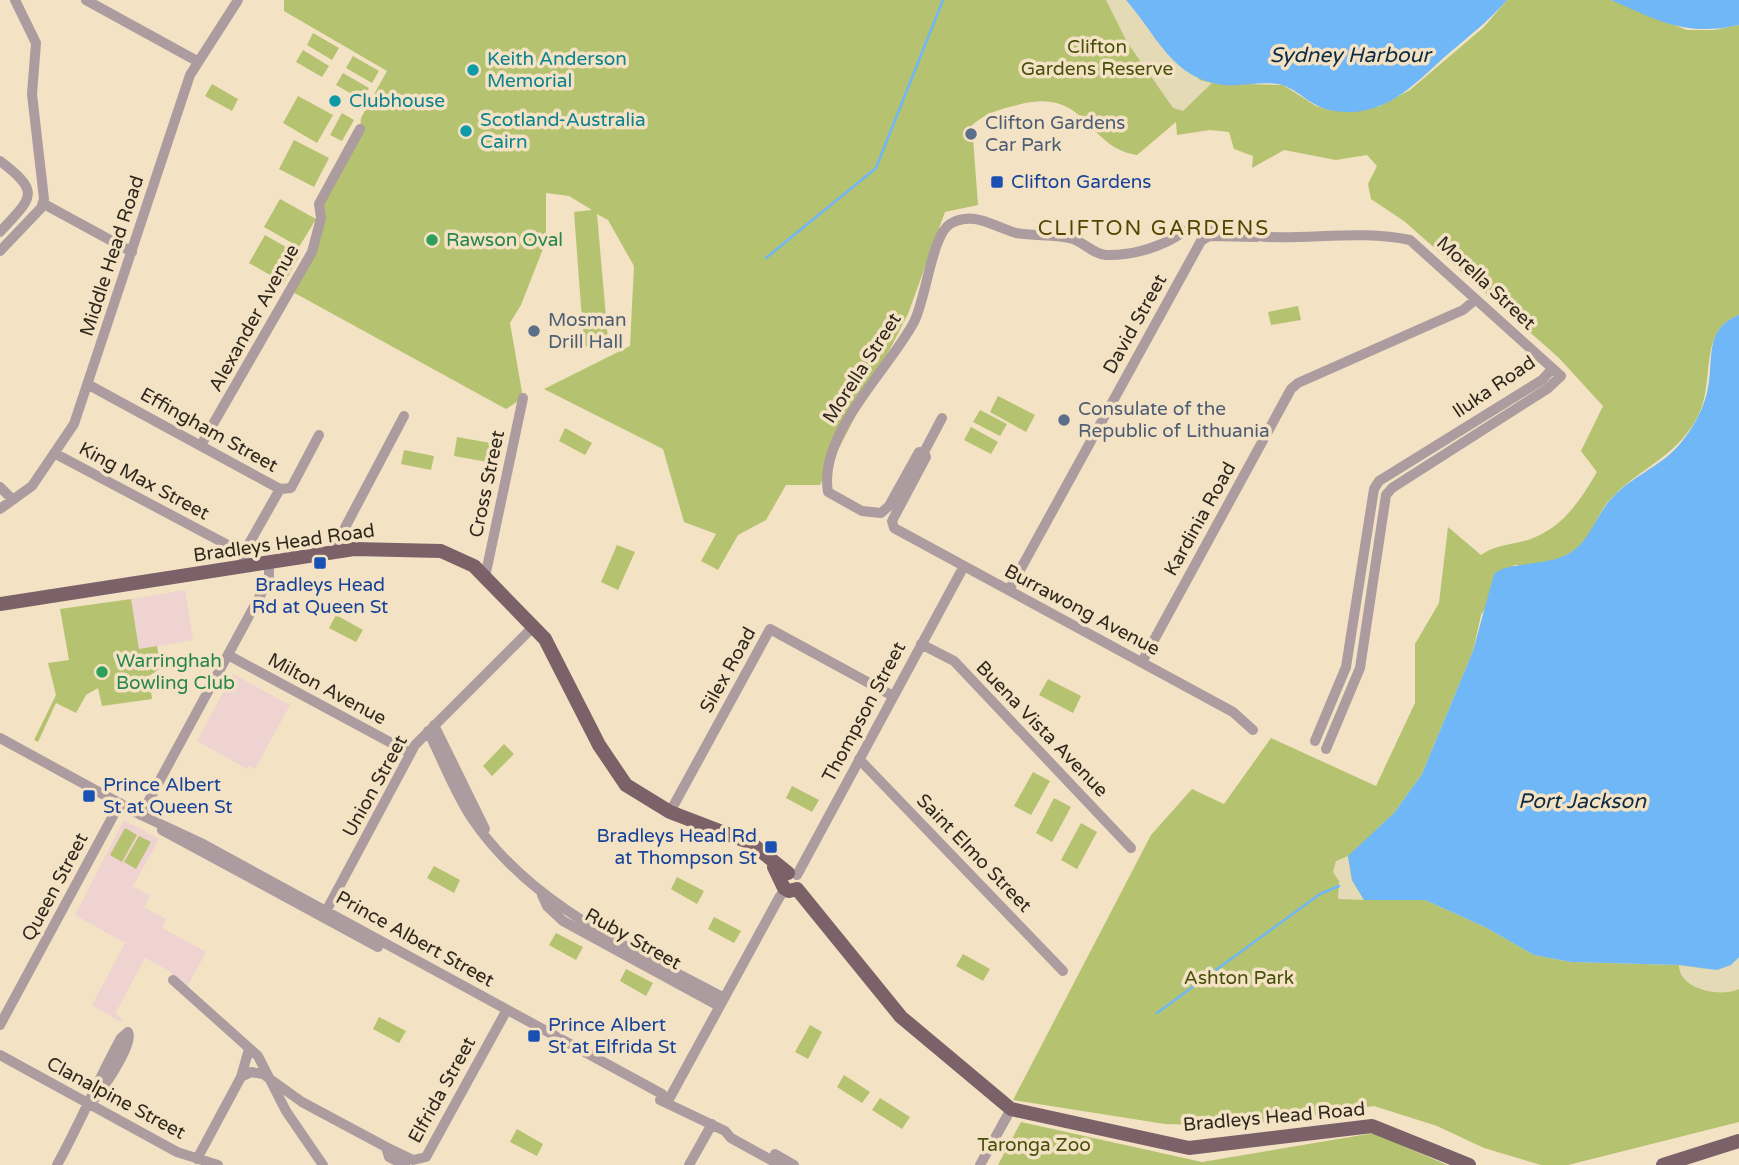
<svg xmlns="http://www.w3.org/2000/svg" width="1739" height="1165" viewBox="0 0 1739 1165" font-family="'Varela Round',sans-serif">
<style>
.education{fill:#eed3d0}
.green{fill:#b5c270}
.sand{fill:#e4dab5}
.water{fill:#6fb7f6}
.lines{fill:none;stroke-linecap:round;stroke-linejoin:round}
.stream{stroke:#6fb7f6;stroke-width:2.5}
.minor{stroke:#ac9ca0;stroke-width:10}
.major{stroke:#7c6168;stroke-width:14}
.culture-dot{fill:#0f9aa8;stroke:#f3e2c4;stroke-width:2.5}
.service-dot{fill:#5c6f8a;stroke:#f3e2c4;stroke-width:2.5}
.transit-dot{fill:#1a4fb4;stroke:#f3e2c4;stroke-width:2.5}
.leisure-dot{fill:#2e9e5b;stroke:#f3e2c4;stroke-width:2.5}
.labels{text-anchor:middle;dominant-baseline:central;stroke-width:7;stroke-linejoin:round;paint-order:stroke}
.park-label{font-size:19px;fill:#48500b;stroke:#f3e2c4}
.culture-label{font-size:19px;fill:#0d838f;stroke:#f3e2c4;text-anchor:start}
.service-label{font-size:19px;fill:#4e5e75;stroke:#f3e2c4;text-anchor:start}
.transit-label{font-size:19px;fill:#164399;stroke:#f3e2c4;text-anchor:start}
.leisure-label{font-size:19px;fill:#27864d;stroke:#f3e2c4;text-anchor:start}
.street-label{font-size:19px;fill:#2f281d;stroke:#f3e2c4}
.water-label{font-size:21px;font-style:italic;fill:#0c2b44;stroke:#f3e2c4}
.neighbourhood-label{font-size:21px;letter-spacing:2px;fill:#554401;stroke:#f3e2c4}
</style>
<rect width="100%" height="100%" fill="#f3e2c4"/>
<path class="education" d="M185,590L193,640L139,649L131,599Z
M233,674L290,705L255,769L249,766L247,769L197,741Z
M124,820L159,839L133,886L150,896L144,907L166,919L162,928L206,952L187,987L168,970L145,958L115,1014L122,1018L121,1022L92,1005L125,943L75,915Z"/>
<path class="green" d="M284,0H1129L1212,83L1283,85L1316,106L1333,111L1378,107L1410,90L1484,27L1507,0H1611L1687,30H1714L1739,25V315C1696,331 1717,382 1697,418C1673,461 1638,467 1608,502C1596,516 1591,539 1575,550C1557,562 1535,566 1514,565L1481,615L1473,651L1422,774L1394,813L1363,843L1364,900H1425L1485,927L1534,955L1571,962L1679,965L1717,970L1731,965L1739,956V1122L1568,1165H1541L1484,1148L1437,1126L1374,1106L1238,1126L1165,1124L1013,1100L1151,835L1192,789L1224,804L1271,738L1376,786L1415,703V644L1439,603L1448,527L1481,555C1495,545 1511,545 1528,540C1563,528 1579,502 1597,472L1581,451L1603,406L1559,358L1404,221L1371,199L1368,184L1377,166L1367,155L1336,160L1284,150L1252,168L1253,156L1234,149L1229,132L1210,130L1177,135L1176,122L1137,155C1087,148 1088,88 1021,104C1001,109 988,112 972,125L978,205L945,212L908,314L820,485H786L766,520L738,535L718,570L701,561L716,534L684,522L663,449L544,389L630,346L634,266L608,220L597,214L608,340L584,347L574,212L592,210L569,196L546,193V241L521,305L510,323L523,398L506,409L291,291L312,252L319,204L360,129L361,118L387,71L284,11Z
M313,33L339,48L332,60L307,45Z
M303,50L329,66L322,77L296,62Z
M353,56L379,71L372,83L346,68Z
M343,73L369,88L362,100L336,85Z
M212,84L238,99L232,111L205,96Z
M298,96L333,115L317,143L283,123Z
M342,113L354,120L342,141L330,135Z
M294,140L329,158L314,187L279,169Z
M280,199L316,219L299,247L264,227Z
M265,235L300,255L284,283L249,263Z
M1298,306L1301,320L1271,325L1268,312Z
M998,396L1035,415L1026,432L990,412Z
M980,410L1007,424L1000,436L973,422Z
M971,427L998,442L991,454L964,440Z
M565,428L592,443L585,455L559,441Z
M457,437L496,444L493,463L454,456Z
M404,450L434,456L431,470L401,464Z
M617,545L635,552L618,590L601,582Z
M131,599L139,649L157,646L161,668L149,676L152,699L102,706L98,688L86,695L76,713L56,703L38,742L34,740L56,695L48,663L69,660L60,609Z
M336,615L363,630L356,642L329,628Z
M1048,679L1081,696L1073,713L1039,695Z
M504,744L514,754L492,776L483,766Z
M1033,772L1050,781L1031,815L1014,806Z
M792,786L819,800L812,812L786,798Z
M1054,798L1071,807L1052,842L1036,833Z
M1081,823L1097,832L1077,869L1061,860Z
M125,828L137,835L122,862L110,855Z
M139,836L151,842L136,869L124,862Z
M434,866L460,880L454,893L427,878Z
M677,877L704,891L697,904L671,889Z
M714,917L741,931L734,943L708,929Z
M556,933L583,947L576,960L549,945Z
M963,954L990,969L983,981L956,966Z
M626,969L653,983L646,996L620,981Z
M379,1017L406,1031L399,1043L373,1029Z
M810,1025L822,1032L808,1059L795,1052Z
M844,1075L870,1092L862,1103L837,1087Z
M880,1098L910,1117L902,1129L872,1110Z
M1021,1122L1202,1162L1374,1133L1447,1165H998Z
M517,1129L543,1144L537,1156L510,1142Z"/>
<path class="sand" d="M1106,0H1129L1200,80L1212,83L1183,111L1173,108L1127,42Z
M1348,856L1352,880L1364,900L1338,899L1339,881L1333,872L1336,861Z
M1739,957V989C1721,998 1678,989 1679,965C1702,967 1721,976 1739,957Z"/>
<path class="water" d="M1126,0H1507C1488,22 1470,35 1448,54C1414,84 1385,119 1334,111C1310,107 1299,90 1282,85C1264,80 1242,87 1223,85C1171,78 1157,35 1126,0Z
M1611,0H1739V25C1686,37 1659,21 1611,0Z
M1739,315V957L1731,965L1717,970L1679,965L1571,962L1534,955L1485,927L1425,900H1364L1352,880L1348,856L1394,813L1422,774L1473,651L1494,574C1507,561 1547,567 1570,553C1590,541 1596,515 1612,498C1632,476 1660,467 1679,445C1692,430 1702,412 1707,393C1715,363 1702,329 1739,315Z"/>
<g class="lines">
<path class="stream" d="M766,258L876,168L943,0
M1157,1013L1320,894L1339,886"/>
<path class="minor" d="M86,0L197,61
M0,161C42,193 32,197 0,232
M44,204L132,252
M0,251L41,208L44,199L32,94L36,43L15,0
M89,385L280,489L242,556
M201,445L312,252L321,218L319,204L360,129
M924,452L942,418
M54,453L239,551L246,561
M0,487L13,500
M280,489L291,488L319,435
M0,509L32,486L74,424L190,75L238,0
M331,554L404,416
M485,577L523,398
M1009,590L1201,241L1209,236L1257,237
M921,644L954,661L1131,848
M228,655L410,753
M1142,662L1291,389L1298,383L1463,310L1475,300
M434,725L485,829
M1253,730L1233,712L894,528L892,521L926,457L924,452H919L889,506L881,513L862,511L828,492C818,434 888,371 914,322C926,299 932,235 950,224C973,210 994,227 1016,233C1034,237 1055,233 1073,239C1085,243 1093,254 1106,255C1128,256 1153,249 1172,239C1181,234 1191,226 1201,225C1228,221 1245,236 1267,237C1314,239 1364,230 1410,240L1561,376L1547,389L1392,488L1386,495L1360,668L1326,749
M428,731C442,759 454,791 471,817C530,906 633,949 724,998
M0,738L141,815L201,843L662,1094L668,1101
M1315,741L1346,667L1374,489L1379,481L1542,380L1552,369
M859,759L1063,971
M670,812L770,629L893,696
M141,815L269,579V564
M162,830L378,947
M797,875L964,566
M542,895L547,906L563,921L719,1006
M324,915L415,745L534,626
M173,980L258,1056L286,1111L323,1165
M0,1025L120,803
M0,1055L177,1152L218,1165
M241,1077L249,1049
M660,1100L725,1131L731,1138L780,1165
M668,1101L780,896L786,890
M90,1104C100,1093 135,1044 128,1032
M775,1154L794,1165
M197,1159L241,1077L251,1072L263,1074L302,1102L386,1147
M57,1165C80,1123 98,1080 121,1038L128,1032
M405,1165L389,1157L386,1147L413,1160L426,1157L504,1015
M689,1165L712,1124
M980,1165L1011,1109"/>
<path class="major" d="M0,604L354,549L441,551L474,566L545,639L599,745L626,785L670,812L751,843L788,873
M774,867L784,888L789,891L797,889
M797,889L901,1017L1011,1109L1189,1148L1372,1126L1469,1165
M1663,1165L1739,1141"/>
</g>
<g class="culture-dot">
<circle cx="473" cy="70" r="7"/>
<circle cx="335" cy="101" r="7"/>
<circle cx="466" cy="131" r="7"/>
</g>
<g class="service-dot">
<circle cx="971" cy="134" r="7"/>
<circle cx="534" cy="331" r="7"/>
<circle cx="1064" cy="420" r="7"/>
</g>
<g class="transit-dot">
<rect x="990" y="175" width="14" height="14" rx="3.5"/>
<rect x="313" y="556" width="14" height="14" rx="3.5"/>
<rect x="82" y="789" width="14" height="14" rx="3.5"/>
<rect x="764" y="840" width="14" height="14" rx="3.5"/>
<rect x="527" y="1029" width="14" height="14" rx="3.5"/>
</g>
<g class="leisure-dot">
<circle cx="432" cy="240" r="7"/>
<circle cx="102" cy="672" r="7"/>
</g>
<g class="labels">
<g class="park-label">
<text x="1097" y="47">Clifton<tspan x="1097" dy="22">Gardens Reserve</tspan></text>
<text x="1239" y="978">Ashton Park</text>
<text x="1034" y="1145">Taronga Zoo</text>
</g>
<g class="culture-label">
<text x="487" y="59">Keith Anderson<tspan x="487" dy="22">Memorial</tspan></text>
<text x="349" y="101">Clubhouse</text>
<text x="480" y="120">Scotland-Australia<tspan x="480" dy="22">Cairn</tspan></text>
</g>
<g class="service-label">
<text x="985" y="123">Clifton Gardens<tspan x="985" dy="22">Car Park</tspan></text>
<text x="548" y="320">Mosman<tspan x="548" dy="22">Drill Hall</tspan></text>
<text x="1078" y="409">Consulate of the<tspan x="1078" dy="22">Republic of Lithuania</tspan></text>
</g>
<g class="transit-label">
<text x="1011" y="182">Clifton Gardens</text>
<text x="320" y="585" text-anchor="middle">Bradleys Head<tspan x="320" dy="22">Rd at Queen St</tspan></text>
<text x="103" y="785">Prince Albert<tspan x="103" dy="22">St at Queen St</tspan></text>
<text x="757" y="836" text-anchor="end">Bradleys Head Rd<tspan x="757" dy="22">at Thompson St</tspan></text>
<text x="548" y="1025">Prince Albert<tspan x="548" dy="22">St at Elfrida St</tspan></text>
</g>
<g class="leisure-label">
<text x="446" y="240">Rawson Oval</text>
<text x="116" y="661">Warringhah<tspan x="116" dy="22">Bowling Club</tspan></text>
</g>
<g class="street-label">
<text transform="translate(112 256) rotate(-72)">Middle Head Road</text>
<text transform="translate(1486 283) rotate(43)">Morella Street</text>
<text transform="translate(254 318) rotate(-61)">Alexander Avenue</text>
<text transform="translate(1135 324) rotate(-61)">David Street</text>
<text transform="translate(862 368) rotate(-57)">Morella Street</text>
<text transform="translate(1494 387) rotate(-34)">Iluka Road</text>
<text transform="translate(209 430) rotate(29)">Effingham Street</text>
<text transform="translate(144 481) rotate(28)">King Max Street</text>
<text transform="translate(487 484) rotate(-78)">Cross Street</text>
<text transform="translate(1200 519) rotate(-61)">Kardinia Road</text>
<text transform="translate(284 543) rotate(-8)">Bradleys Head Road</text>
<text transform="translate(1082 610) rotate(28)">Burrawong Avenue</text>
<text transform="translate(728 670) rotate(-61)">Silex Road</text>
<text transform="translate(327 689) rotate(28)">Milton Avenue</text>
<text transform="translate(864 712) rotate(-62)">Thompson Street</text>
<text transform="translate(1042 729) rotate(46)">Buena Vista Avenue</text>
<text transform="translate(375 786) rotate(-61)">Union Street</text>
<text transform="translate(974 853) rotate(46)">Saint Elmo Street</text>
<text transform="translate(55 887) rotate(-62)">Queen Street</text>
<text transform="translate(415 939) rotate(29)">Prince Albert Street</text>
<text transform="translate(633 939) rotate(29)">Ruby Street</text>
<text transform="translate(442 1090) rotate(-61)">Elfrida Street</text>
<text transform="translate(116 1098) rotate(28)">Clanalpine Street</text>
<text transform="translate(1274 1117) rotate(-5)">Bradleys Head Road</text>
</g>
<g class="water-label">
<text x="1350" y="55">Sydney Harbour</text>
<text x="1582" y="801">Port Jackson</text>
</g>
<g class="neighbourhood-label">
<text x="1154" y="228">CLIFTON GARDENS</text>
</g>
</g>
</svg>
